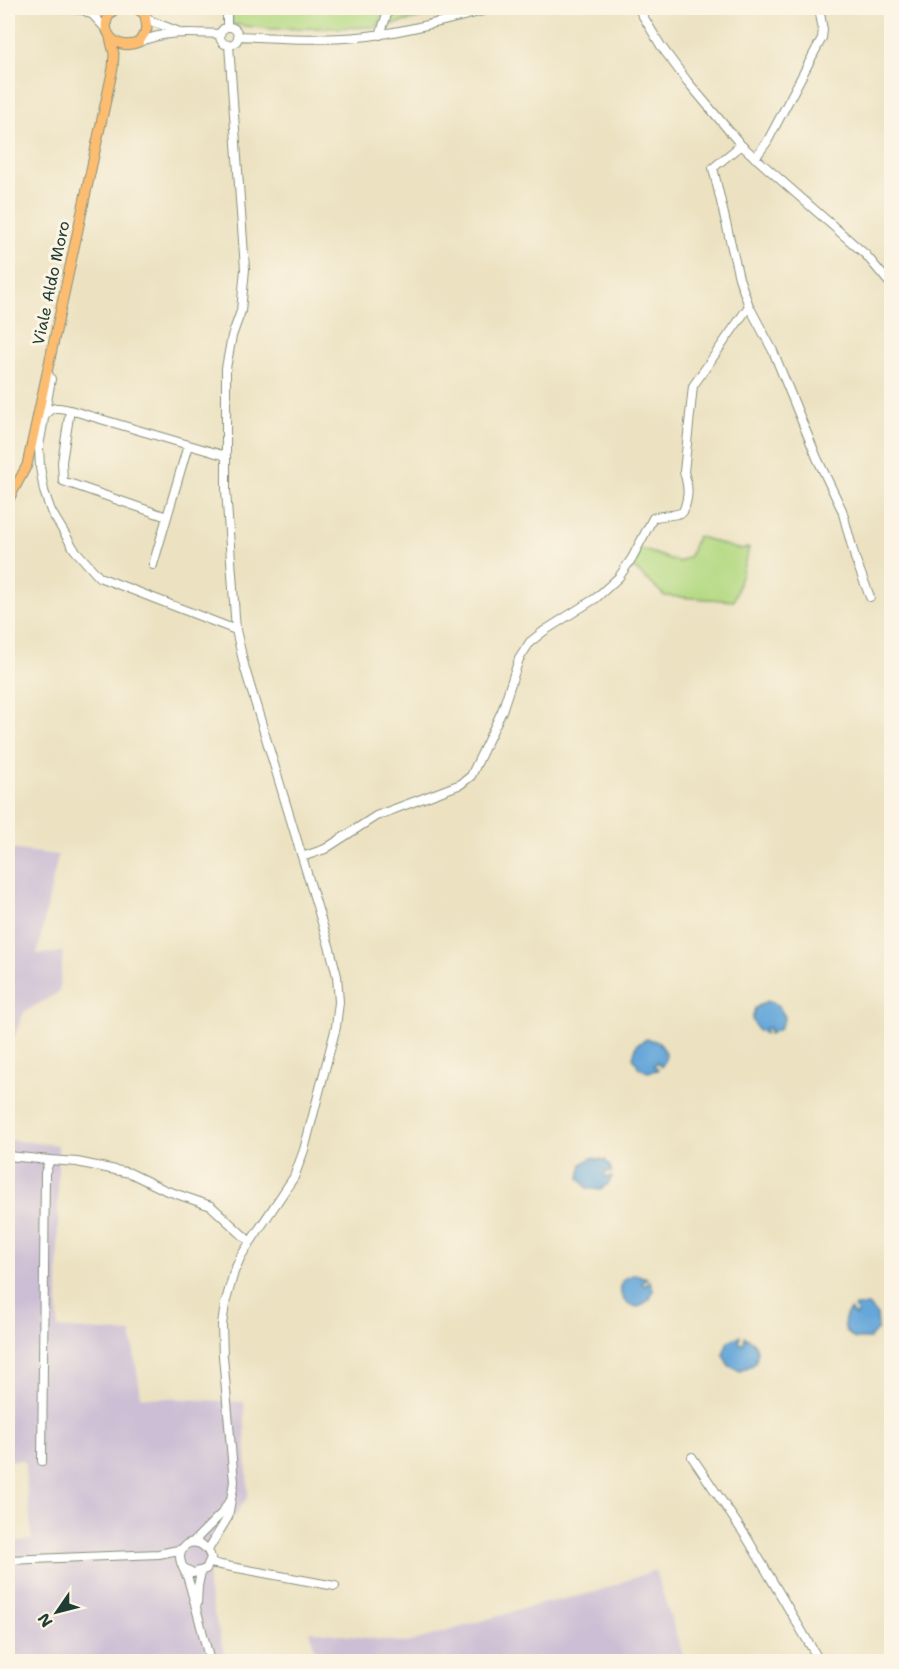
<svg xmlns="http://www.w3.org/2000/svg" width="899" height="1669" viewBox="0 0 899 1669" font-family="'Shantell Sans',sans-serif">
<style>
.industrial{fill:#ccbed4}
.green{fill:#b4d982;stroke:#6a8b5b;stroke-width:1.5}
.water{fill:#66a7d9;stroke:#427286;stroke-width:1.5}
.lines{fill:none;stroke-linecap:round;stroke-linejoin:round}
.minor-casing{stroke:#86907b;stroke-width:10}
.major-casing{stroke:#86907b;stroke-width:11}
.minor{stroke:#fff;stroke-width:8}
.major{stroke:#fcbd6f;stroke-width:9}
.labels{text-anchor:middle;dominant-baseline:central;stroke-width:6;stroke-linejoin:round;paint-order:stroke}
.street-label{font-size:16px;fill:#1f3d34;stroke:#fcf5e5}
</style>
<rect width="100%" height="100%" fill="#fcf5e5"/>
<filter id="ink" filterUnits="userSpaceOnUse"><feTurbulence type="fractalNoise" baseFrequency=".0167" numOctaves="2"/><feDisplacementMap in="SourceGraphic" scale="12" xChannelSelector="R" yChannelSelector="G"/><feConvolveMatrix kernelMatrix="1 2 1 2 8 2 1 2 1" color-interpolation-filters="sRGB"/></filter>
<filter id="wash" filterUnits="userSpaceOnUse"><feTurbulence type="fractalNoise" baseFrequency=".008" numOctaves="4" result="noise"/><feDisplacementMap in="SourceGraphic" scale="24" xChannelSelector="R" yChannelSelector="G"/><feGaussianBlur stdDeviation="1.35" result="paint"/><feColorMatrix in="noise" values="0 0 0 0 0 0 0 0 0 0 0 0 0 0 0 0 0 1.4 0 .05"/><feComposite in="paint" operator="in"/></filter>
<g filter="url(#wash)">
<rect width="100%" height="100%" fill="#ece2c2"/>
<path class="industrial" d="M8,849L58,855L37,954L63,952L59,992L24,1012L8,1053Z
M8,1140L58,1145V1328L131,1333L141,1397L244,1402L248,1497L210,1549L208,1589L226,1661H8V1542L32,1540L24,1460L8,1461Z
M655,1570L685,1661H318L310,1631L407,1643L529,1607L595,1592Z"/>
<path class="green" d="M231,8H386L378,27L269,29L231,24Z
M394,8H461L391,25L388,23Z
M697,536L737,549L749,548L734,601L665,596L631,565L641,549L679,562L690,556Z"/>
<path class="water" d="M767,1001L778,1005L785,1017L780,1029L769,1034V1028H765V1034L757,1029L752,1019L755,1008Z
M647,1039L659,1042L666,1053L665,1061L661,1067L657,1062L654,1065L658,1070L648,1072L639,1068L633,1057L637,1044Z
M591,1158L605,1160L610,1166L612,1172H605V1177H612L608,1184L600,1190L587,1188L579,1178L582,1164Z
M635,1274L647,1278L642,1283L645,1286L650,1281L653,1290L650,1299L639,1307C623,1306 616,1293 624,1279Z
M856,1306H868L877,1315L878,1329L869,1339H855C843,1332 841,1320 850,1310L855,1316L858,1314L854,1307Z
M740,1336L739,1343L744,1344L745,1337C757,1342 761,1354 753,1365L740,1371L728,1365L723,1354L728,1341Z"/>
</g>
<g filter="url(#ink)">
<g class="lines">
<g class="minor-casing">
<path id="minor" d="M57,8L84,10L113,8
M227,8V27
M638,8L661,46L687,81L741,145L866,255L892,286
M85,11L93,15L107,30
M145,15L151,21L177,31
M220 36a9 9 0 1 1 18 0a9 9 0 1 1-18 0Z
M380,35L389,8
M238,36C285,38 335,42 382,34C420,28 457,18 494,8
M139,42C168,30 190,33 220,34
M755,158L767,142L822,38L823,30L819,8
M749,306L773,351L817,458L842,510L855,558L870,597
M47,372L51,379L39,446L40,467L44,491L51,511L74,549L99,577L236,630
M70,410L62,462L63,481L167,517
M45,415C53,405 59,408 70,410L226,456
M153,565L188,445
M302,857L325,849L376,816L461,784L471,776L502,711L519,659L530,642L544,631L596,598L619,577L632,558L653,518C663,514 672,517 683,512C689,497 689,488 684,472L693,386L749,306L739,278L713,168L741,145
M8,1156L50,1160
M692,1457L747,1538L820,1662
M42,1461L45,1173L50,1160L77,1162L130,1173L165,1190L211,1206L249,1241
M193,1542L223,1512L228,1503
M208,1550L228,1517L234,1482L223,1356L222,1325L225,1304L234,1272L241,1256L294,1177L304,1150L336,1027L339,1002L337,976L330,949L245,669L236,630L226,490V368L232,336L241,311L245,269L229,45
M8,1560L159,1554L183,1549
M210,1563L335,1586
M184,1568L193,1573L206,1569L211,1558C206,1538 181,1537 180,1557C180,1565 186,1572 188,1579C196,1606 203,1634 210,1662
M197,1604L198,1586L201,1572"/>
</g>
<g class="major-casing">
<path id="major" d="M117,8C93,23 113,54 139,42L147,29L145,15L136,8
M8,501L27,465L113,68L114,54L110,38"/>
</g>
<use href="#minor" class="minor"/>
<use href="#major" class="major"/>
</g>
</g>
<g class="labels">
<g class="street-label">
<text transform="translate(51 283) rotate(-78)">Viale Aldo Moro</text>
</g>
</g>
<rect width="899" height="1669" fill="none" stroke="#fcf5e5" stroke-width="30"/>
<g transform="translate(57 1612) rotate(235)" stroke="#fcf5e5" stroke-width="4.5" paint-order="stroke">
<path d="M0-4.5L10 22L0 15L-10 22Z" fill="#1f3d34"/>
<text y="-9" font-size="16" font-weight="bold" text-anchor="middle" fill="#1f3d34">N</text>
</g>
</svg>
